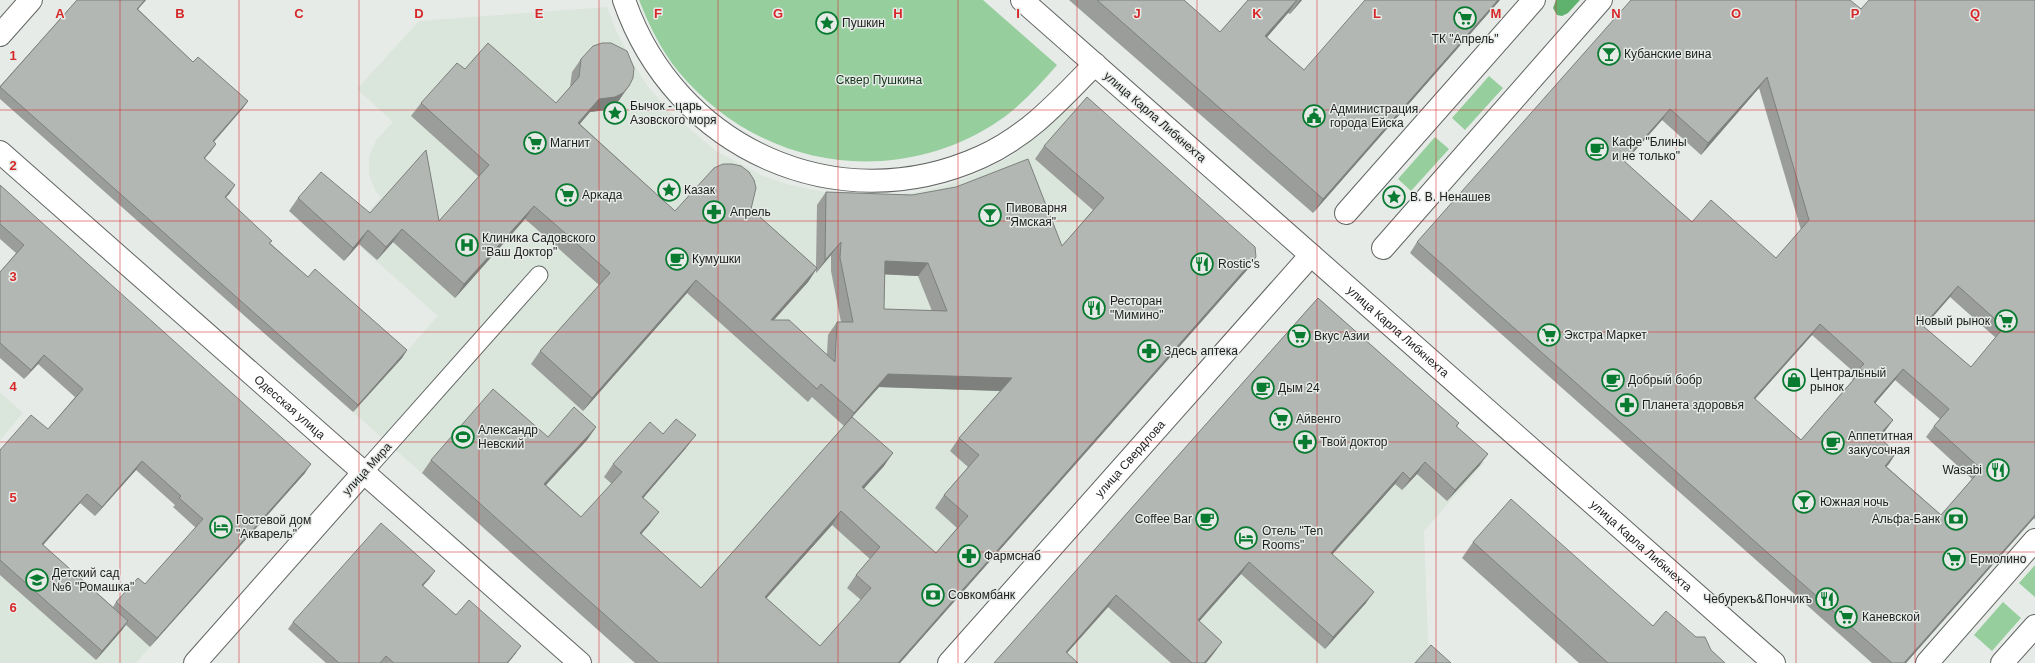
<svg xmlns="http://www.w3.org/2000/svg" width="2035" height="663" viewBox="0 0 2035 663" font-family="Arial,sans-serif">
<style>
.built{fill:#dae5db}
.green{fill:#96ce9d}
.water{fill:#5fb16e}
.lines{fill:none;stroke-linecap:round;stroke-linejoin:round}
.service-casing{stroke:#616562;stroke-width:19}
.pedestrian-casing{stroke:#616562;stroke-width:24}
.minor-casing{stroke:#616562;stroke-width:24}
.tertiary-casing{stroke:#616562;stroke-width:24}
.service{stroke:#fff;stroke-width:17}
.pedestrian{stroke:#fff;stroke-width:22}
.minor{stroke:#fff;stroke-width:22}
.tertiary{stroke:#fff;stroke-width:22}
.wall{fill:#9a9d9a;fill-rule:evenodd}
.shaded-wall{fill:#7d807d}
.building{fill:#b3b7b3;stroke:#7d807d;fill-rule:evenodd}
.grid{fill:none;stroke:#d62828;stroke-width:1;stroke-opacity:0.55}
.labels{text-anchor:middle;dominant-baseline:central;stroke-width:3;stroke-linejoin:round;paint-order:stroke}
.poi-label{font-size:12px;fill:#1c1d1c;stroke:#e7ebe8;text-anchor:start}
.park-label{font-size:12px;fill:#14361b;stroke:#e7ebe8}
.street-label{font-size:12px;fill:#1c1d1c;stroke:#e7ebe8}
.grid-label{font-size:13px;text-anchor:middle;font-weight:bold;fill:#d62828;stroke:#e7ebe8;stroke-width:3;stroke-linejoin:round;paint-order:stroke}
</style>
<rect width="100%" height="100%" fill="#e7ebe8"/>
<path class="built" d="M607,7L615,28L631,60L649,88L671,113L716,151L763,176L790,185L838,195H890L918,192L947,185L974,175L1010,157L1024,147L1071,105L1136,163L1164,364L900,663H635L353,412L438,316L347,235L381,198L375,190L369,174V156L377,139L393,122L357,89L419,21Z
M0,392L23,413L0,440Z
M1451,435L1484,463L1424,531L1428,642L1451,663H996L1036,618Z
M0,478L57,529L40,549L150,647L136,663H0Z"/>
<path class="green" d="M639,0H983L1057,65C1037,88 1017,110 991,126C886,190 755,165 678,71C661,50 649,25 639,0Z
M1489,76L1503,88L1465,130L1452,118Z
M1435,137L1449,149L1411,191L1398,179Z
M2035,565V597L2019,583Z
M2003,602L2021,618L1992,651L1974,635Z"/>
<path class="water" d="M1556,0H1580L1568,13L1562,16L1557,15L1553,8Z"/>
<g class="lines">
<g class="service-casing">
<path id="service" d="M364,472L539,275"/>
</g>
<g class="pedestrian-casing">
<path id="pedestrian" d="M1346,213L1534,0
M1383,248L1601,0
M1927,663L2035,540"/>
</g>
<g class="minor-casing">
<g id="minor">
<path d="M624,0C675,148 837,222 981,157C1028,136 1060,100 1095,64"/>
<path d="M0,35L31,0"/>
<path id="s1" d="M1311,255L1774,663"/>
<path d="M195,663L364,472"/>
<path d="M2002,663L2035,626"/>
</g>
</g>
<g class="tertiary-casing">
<g id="tertiary">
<path id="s2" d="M0,152L580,663"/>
<path id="s3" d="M949,663L1311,255L1022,0"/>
</g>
</g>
<use href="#service" class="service"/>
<use href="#pedestrian" class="pedestrian"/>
<use href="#minor" class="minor"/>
<use href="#tertiary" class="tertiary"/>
</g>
<path class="wall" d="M77,0H146L138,9L193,62L248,101L243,108L214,142L216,144L211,151L205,158L230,193L226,197L270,243L308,277L407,350L402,358L353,412L0,99V86Z
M1069,0H1184L1220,32L1248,0H1302L1290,14L1288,13L1267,37L1304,70L1500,0L1313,213Z
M2035,0V520L2034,518L1906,663H1872L1410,253L1417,242L1861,9ZM1759,88L1801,230L1776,258L1692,222L1625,162L1662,120L1701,155ZM1950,297L1996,338L1971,367L1924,327ZM1812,335L1856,374L1852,380H1853L1801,440L1755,399ZM1895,380L1940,419L1934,426L1926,437L1972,479L1941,515L1886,466L1896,453L1879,437L1885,431L1893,420L1875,403Z
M581,59L620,99L614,106L606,110L590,112L580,124L675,211L751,209L816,267L817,205L826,192L1062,246L1093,210L1035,159L1044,146L1256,257L1247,270L900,663H635L422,473L431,460L548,437L596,427L587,440L546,485L581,517L612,484L604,477L613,464L663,434L686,448L643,498L659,512L649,525L641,534L701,588L844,426L812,397L808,402L687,293L583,411L531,364L540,351L599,285L548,239L525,219L455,298L393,242L377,260L359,244L344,261L289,211L298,198L370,213L439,221L479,177L411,116L421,103L465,69L556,103L570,87L572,72ZM831,255V271L841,322H837L828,335L827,354L774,320L808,282L816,270V273ZM884,274L918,276L932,311L884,309ZM879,387L1000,391L959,438L950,451L968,467L944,495L935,508L957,528L936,553L863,489L884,466L852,417ZM832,525L870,559L856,575L847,588L861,600L820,646L766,598Z
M0,185L305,473L150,647L126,625L122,630L96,660L0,575V450L48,429L75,397L38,364L24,379L0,358V272L16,253L0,239ZM136,470L175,505L173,507L196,528L145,584L116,602L113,607L43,545L80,503L95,516Z
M1318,298L1459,423L1457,427L1480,465L1447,501L1417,474L1402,490L1395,484L1332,554L1366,603L1325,649L1241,574L1199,621L1222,642L1214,653L1206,663H1171L1108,607L1067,653L994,663Z
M1473,542L1653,626L1725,663H1579L1462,558Z
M430,578L423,586L456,615L516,653L508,663H326L288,629L293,622Z"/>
<path class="shaded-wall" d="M145,0H146L132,16L137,9Z
M1297,0L1288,13L1255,51L1265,36Z
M1300,0H1302L1290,14Z
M1498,0H1500L1313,213L1323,199Z
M1767,77L1759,88L1701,155L1708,143Z
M629,86L620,99L614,106L606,110L590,112L569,136L578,123L599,99Z
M248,101L243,108L208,148L213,141Z
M1670,109L1662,120L1616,172L1624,161Z
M216,144L211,151L199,165L204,158Z
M235,185L230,193L220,204L225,197Z
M534,206L525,219L455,298L464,284Z
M402,229L393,242L377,260L386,247Z
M368,230L359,244L344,261L353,248Z
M841,242L831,255L816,273L825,260Z
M1256,257L1247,270L900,663H898Z
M885,261L928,263L918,276L876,274Z
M817,268L808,282L762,333L771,320Z
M696,280L687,293L583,411L592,398Z
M1958,286L1950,297L1915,337L1923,326Z
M1820,324L1812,335L1746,409L1754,398Z
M407,350L402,358L353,412L358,405Z
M44,355L38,364L24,379L31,370Z
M1903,369L1895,380L1866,414L1874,402Z
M888,374L1012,378L1003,391L879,387L844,426L854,413Z
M1893,420L1885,431L1870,447L1878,436Z
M596,427L587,440L535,497L544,484Z
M696,435L686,448L633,510L642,497Z
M893,453L884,466L853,501L862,487Z
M1896,453L1889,464L1877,477L1885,466Z
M1488,454L1480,465L1447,501L1455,490Z
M142,461L136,470L95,516L102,507Z
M1425,462L1417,474L1402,490L1410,479Z
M311,464L305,473L150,647L157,638Z
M1403,472L1395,484L1323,565L1331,553Z
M87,494L80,503L36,553L42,544Z
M841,511L832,525L756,610L765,597Z
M659,512L649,525L631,546L640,533Z
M2035,515V516L2034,518L1906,663H1904Z
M1249,562L1241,574L1190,632L1198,620Z
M435,571L430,578L417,592L422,585Z
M1374,592L1366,603L1325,649L1333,637Z
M1116,595L1108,607L1058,663L1066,652Z
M128,621L122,630L96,660L102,651Z
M1222,642L1214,653L1206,663H1204Z
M521,646L516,653L508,663H507Z"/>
<path class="building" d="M77,0H145L137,9L193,62L198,57L248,101L213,141L216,144L204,158L235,185L225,197L272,241L269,243L308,277L315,269L407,350L358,405L0,87Z
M1097,0H1184L1220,32L1248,0H1297L1265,36L1304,70L1365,0H1498L1323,199Z
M1631,0H1850L1861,9L1869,0H2035V515L1904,663H1892L1417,242ZM1767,77L1809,220L1776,258L1711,200L1692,222L1624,161L1670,109L1708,143ZM1958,286L2004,327L1971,367L1923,326ZM1820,324L1864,364L1860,368L1862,370L1801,440L1754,398ZM1903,369L1949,409L1934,426L1981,469L1941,515L1885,466L1896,453L1878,436L1893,420L1874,402Z
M488,43L556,103L579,77L581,59L593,46L602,43H611L627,51L634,68L633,78L629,86L623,93L615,97L599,99L578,123L675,211L714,168L723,164H732L741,166L749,172L754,180L756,188L751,209L817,268L771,320H789L835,362L837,322H853L840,258L841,242L825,260L826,192L912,195L956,187L1028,159L1062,246L1104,198L1044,146L1087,97L1255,247L1256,257L898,663H659L431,460L493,389L548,437L574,407L596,427L544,484L581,517L622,472L613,464L650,422L663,434L676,419L696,435L642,497L659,512L640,533L701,588L852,417L893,453L862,487L936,553L968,516L944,495L979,455L959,438L1012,378L888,374L854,413L821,384L817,389L696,280L592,398L540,351L610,273L557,226L534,206L464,284L402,229L386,247L368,230L353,248L298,198L321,172L370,213L426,150L439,221L489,165L421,103L457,63L465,69ZM885,261L928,263L947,311L884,309ZM841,511L880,547L856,575L871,588L820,646L765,597Z
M0,185L311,464L157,638L116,602L138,578L145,584L203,519L179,498L181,496L142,461L102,507L87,494L42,544L128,621L102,651L0,560V450L31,415L48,429L83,389L44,355L31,370L0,343V272L24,245L0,224Z
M1318,298L1459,423L1456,426L1488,454L1455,490L1425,462L1410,479L1403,472L1331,553L1374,592L1333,637L1249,562L1198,620L1222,642L1204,663H1192L1116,595L1066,652L1078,663H994Z
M1511,499L1653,626L1666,611L1696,637H1705L1711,650L1725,663H1608L1473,542Z
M381,523L435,571L422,585L456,615L469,600L521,646L507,663H394L386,656L380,663H339L293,622Z
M1431,645L1451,663H1415Z"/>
<path class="grid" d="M120,0V663M239,0V663M359,0V663M479,0V663M599,0V663M718,0V663M838,0V663M958,0V663M1077,0V663M1197,0V663M1317,0V663M1436,0V663M1556,0V663M1676,0V663M1796,0V663M1915,0V663M0,110H2035M0,221H2035M0,332H2035M0,442H2035M0,552H2035"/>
<defs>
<g id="supermarket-ring" transform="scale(1.15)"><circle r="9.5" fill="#e7ebe8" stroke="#097b31" stroke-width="1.5"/><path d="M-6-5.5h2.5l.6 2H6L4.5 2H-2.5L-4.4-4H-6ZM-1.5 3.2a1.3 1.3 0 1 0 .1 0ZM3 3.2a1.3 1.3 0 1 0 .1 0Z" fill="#097b31"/></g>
<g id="sight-ring" transform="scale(1.15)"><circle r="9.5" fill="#e7ebe8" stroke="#097b31" stroke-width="1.5"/><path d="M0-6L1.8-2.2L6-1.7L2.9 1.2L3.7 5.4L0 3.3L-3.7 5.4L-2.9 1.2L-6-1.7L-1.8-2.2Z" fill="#097b31"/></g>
<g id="bar-ring" transform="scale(1.15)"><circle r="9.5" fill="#e7ebe8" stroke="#097b31" stroke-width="1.5"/><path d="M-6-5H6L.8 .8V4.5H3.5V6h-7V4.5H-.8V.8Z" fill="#097b31"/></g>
<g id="civic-ring" transform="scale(1.15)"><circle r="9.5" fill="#e7ebe8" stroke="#097b31" stroke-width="1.5"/><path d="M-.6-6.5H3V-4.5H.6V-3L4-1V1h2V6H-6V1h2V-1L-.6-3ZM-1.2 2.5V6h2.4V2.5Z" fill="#097b31"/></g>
<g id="cafe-ring" transform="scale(1.15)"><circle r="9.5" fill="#e7ebe8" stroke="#097b31" stroke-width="1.5"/><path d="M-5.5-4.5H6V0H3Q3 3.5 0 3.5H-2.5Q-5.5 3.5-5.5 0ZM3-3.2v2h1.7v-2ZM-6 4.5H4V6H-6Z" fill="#097b31"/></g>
<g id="pharmacy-ring" transform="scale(1.15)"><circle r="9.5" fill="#e7ebe8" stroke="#097b31" stroke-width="1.5"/><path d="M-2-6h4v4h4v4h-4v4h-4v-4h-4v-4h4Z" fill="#097b31"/></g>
<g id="hospital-ring" transform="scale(1.15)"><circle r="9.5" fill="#e7ebe8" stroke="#097b31" stroke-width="1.5"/><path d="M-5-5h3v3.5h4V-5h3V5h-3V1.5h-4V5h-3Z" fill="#097b31"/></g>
<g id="restaurant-ring" transform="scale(1.15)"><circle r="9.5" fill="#e7ebe8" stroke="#097b31" stroke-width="1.5"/><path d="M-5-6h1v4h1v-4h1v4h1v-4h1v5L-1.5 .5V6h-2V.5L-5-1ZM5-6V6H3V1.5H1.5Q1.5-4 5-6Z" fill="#097b31"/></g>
<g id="shop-ring" transform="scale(1.15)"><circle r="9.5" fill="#e7ebe8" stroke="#097b31" stroke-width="1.5"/><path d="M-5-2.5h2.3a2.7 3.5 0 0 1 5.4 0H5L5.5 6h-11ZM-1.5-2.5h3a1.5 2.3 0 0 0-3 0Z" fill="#097b31"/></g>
<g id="stadium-ring" transform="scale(1.15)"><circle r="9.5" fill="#e7ebe8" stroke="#097b31" stroke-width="1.5"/><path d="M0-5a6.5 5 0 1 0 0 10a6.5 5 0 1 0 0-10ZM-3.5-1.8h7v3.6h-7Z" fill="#097b31"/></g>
<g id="bank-ring" transform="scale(1.15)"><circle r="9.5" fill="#e7ebe8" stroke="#097b31" stroke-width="1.5"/><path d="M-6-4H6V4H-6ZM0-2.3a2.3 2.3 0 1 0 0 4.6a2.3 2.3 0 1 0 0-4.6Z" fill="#097b31"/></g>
<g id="hotel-ring" transform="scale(1.15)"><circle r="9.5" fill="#e7ebe8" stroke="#097b31" stroke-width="1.5"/><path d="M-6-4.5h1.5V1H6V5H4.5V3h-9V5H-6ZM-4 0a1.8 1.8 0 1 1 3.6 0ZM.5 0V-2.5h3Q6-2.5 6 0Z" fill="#097b31"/></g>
<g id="school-ring" transform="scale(1.15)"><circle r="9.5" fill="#e7ebe8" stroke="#097b31" stroke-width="1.5"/><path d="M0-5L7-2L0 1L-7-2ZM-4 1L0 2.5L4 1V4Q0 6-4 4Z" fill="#097b31"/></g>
</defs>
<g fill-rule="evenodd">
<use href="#supermarket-ring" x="1465" y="18"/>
<use href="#sight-ring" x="827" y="23"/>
<use href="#bar-ring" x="1609" y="54"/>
<use href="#sight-ring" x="615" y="113"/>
<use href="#civic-ring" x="1314" y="116"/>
<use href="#supermarket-ring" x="535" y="143"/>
<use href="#cafe-ring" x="1597" y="149"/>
<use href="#sight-ring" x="669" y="190"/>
<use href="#supermarket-ring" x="567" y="195"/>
<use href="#sight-ring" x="1394" y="197"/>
<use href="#pharmacy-ring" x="714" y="212"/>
<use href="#bar-ring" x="990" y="215"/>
<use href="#hospital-ring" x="467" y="245"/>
<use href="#cafe-ring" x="677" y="259"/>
<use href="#restaurant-ring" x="1202" y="264"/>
<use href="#restaurant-ring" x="1094" y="308"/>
<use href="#supermarket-ring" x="2006" y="321"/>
<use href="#supermarket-ring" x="1549" y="335"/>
<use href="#supermarket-ring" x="1299" y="336"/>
<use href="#pharmacy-ring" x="1149" y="351"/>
<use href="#cafe-ring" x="1613" y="380"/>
<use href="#shop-ring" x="1794" y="380"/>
<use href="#cafe-ring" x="1263" y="388"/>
<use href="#pharmacy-ring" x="1627" y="405"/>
<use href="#supermarket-ring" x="1281" y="419"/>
<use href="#stadium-ring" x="463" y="437"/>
<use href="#pharmacy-ring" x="1305" y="442"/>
<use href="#cafe-ring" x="1833" y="443"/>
<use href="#restaurant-ring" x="1998" y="470"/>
<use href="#bar-ring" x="1804" y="502"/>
<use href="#cafe-ring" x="1207" y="519"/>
<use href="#bank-ring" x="1956" y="519"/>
<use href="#hotel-ring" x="221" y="527"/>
<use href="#hotel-ring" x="1246" y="538"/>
<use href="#pharmacy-ring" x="969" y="556"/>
<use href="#supermarket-ring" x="1954" y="559"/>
<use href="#school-ring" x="37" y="580"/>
<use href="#bank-ring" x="933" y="595"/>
<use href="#restaurant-ring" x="1827" y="599"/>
<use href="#supermarket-ring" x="1846" y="617"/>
</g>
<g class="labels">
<g class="poi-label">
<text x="842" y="23">Пушкин</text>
<text x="1465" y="39" text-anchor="middle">ТК "Апрель"</text>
<text x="1624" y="54">Кубанские вина</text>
<text x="630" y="106">Бычок - царь<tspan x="630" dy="14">Азовского моря</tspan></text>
<text x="1330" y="109">Администрация<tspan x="1330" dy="14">города Ейска</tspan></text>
<text x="1612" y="142">Кафе "Блины<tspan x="1612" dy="14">и не только"</tspan></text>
<text x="550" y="143">Магнит</text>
<text x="684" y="190">Казак</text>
<text x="582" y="195">Аркада</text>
<text x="1410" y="197">В. В. Ненашев</text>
<text x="1006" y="208">Пивоварня<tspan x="1006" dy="14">"Ямская"</tspan></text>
<text x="730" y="212">Апрель</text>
<text x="482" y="238">Клиника Садовского<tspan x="482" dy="14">"Ваш Доктор"</tspan></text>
<text x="692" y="259">Кумушки</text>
<text x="1218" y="264">Rostic's</text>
<text x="1110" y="301">Ресторан<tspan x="1110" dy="14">"Мимино"</tspan></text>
<text x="1990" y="321" text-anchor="end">Новый рынок</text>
<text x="1564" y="335">Экстра Маркет</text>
<text x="1314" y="336">Вкус Азии</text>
<text x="1164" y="351">Здесь аптека</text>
<text x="1810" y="373">Центральный<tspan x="1810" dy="14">рынок</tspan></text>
<text x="1628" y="380">Добрый бобр</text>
<text x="1278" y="388">Дым 24</text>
<text x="1642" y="405">Планета здоровья</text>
<text x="1296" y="419">Айвенго</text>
<text x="478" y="430">Александр<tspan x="478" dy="14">Невский</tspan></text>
<text x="1848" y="436">Аппетитная<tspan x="1848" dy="14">закусочная</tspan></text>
<text x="1320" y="442">Твой доктор</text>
<text x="1982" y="470" text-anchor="end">Wasabi</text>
<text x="1820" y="502">Южная ночь</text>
<text x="1192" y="519" text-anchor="end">Coffee Bar</text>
<text x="1940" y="519" text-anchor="end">Альфа-Банк</text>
<text x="236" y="520">Гостевой дом<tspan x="236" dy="14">"Акварель"</tspan></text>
<text x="1262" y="531">Отель "Ten<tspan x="1262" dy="14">Rooms"</tspan></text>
<text x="984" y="556">Фармснаб</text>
<text x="1970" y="559">Ермолино</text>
<text x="52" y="573">Детский сад<tspan x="52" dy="14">№6 "Ромашка"</tspan></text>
<text x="948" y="595">Совкомбанк</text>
<text x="1812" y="599" text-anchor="end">Чебурекъ&amp;Пончикъ</text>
<text x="1862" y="617">Каневской</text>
</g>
<g class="park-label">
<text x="879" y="80">Сквер Пушкина</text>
</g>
<g class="street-label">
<text transform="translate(1155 117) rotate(41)">улица Карла Либкнехта</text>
<text stroke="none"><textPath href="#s1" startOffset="116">улица Карла Либкнехта</textPath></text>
<text stroke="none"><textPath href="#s2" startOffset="386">Одесская улица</textPath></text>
<text stroke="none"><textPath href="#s3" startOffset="273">улица Свердлова</textPath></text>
<text transform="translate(367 469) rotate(-48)">улица Мира</text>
<text stroke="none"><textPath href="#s1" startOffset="440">улица Карла Либкнехта</textPath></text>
</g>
</g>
<g class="grid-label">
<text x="60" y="18">A</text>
<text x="180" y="18">B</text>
<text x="299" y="18">C</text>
<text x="419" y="18">D</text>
<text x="539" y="18">E</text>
<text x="658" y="18">F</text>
<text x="778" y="18">G</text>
<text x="898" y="18">H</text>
<text x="1018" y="18">I</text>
<text x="1137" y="18">J</text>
<text x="1257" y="18">K</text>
<text x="1377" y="18">L</text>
<text x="1496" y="18">M</text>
<text x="1616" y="18">N</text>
<text x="1736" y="18">O</text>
<text x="1855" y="18">P</text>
<text x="1975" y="18">Q</text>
<text x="13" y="60">1</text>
<text x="13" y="170">2</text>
<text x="13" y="281">3</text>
<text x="13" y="391">4</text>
<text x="13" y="502">5</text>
<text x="13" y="612">6</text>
</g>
</svg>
